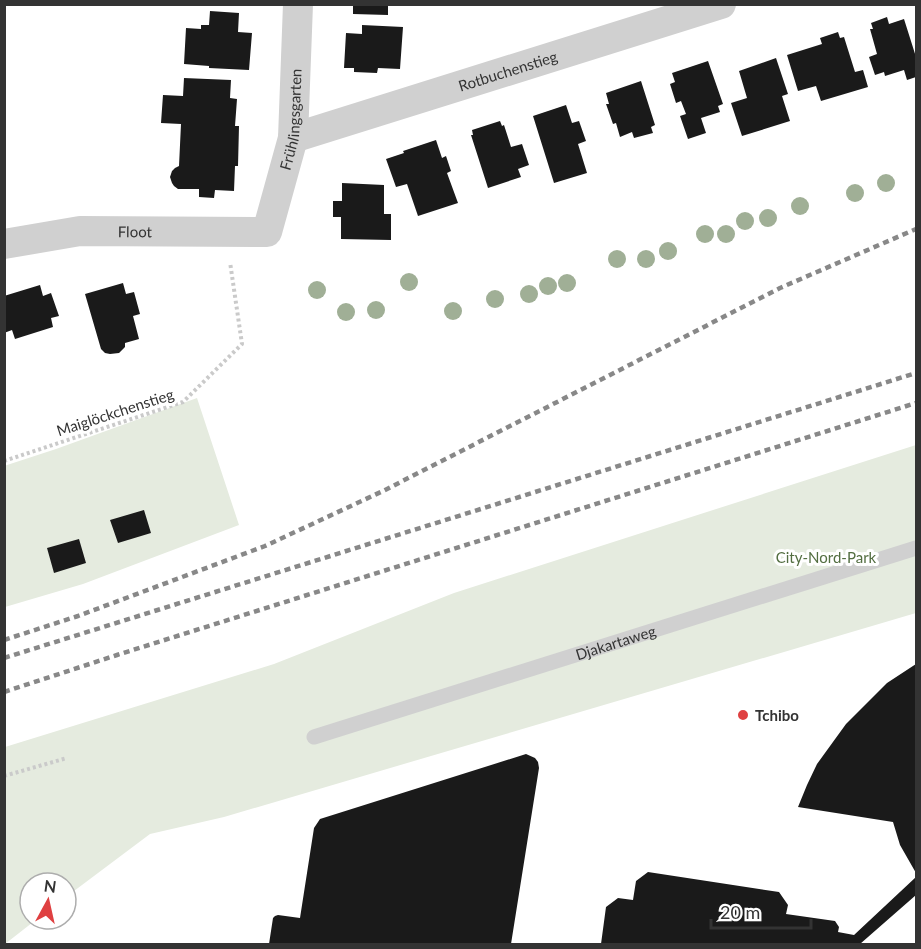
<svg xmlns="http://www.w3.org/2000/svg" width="921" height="949" viewBox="0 0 921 949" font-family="Lato,sans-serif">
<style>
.green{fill:#e5ebdf}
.building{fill:#1a1a1a}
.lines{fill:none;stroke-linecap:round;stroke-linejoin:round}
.path{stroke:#cacaca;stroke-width:4;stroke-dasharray:3 3;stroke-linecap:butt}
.service{stroke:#d0d0d0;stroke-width:15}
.minor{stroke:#d0d0d0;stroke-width:30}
.rail{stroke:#888;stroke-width:4.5;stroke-dasharray:6 4.5;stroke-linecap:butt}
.tree{fill:#a0af96}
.poi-dot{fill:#df4041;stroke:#fff;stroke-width:2}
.labels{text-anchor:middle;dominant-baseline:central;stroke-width:6;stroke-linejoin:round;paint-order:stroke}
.street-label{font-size:15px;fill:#333;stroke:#fff}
.park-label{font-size:15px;fill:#536e41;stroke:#fff}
.poi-label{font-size:15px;font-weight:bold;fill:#333;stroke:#fff;text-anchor:start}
</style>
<rect width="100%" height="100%" fill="#fff"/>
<path class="green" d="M197,398L239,525L83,584L5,607L4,466L56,449Z
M916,445V613L224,817L150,834L66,897V883H30V919H37L5,944V747L274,664L454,593Z"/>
<path class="building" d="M353,4H388V15L353,14Z
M210,11L239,13L238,32L252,33L249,70L209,68V66L184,64L186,28L201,29V25H209Z
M887,17L889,24L904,19L916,57V77L907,80L904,70L885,76L884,72L875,75L869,57L877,54L870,29H873L871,23Z
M362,25L403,27L400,69L378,68L377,73L354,72V68H344L346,33L362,34Z
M838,32L840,38L844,37L855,72L863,70L868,87L821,101L816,86L798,91L787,55L822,44L820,38Z
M776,58L788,94L782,96L790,121L742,136L731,103L747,98L739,71Z
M708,61L723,104L718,106L720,112L701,118L706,133L688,139L680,116L686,114L681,101L676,103L670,84L675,82L672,73Z
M184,78L231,80L230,98L237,99L235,126H239L238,166H235L234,191L215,190L214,198L199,197V189H178L174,186L172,183L170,177L172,171L175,168L179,166L181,124L161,123L163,95L183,96Z
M641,81L655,125L651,127L653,133L634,138L632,132L620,137L616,123L613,124L606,104H609L606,93Z
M566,105L572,123L579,121L586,141L578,144L587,173L554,183L533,116Z
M500,121L502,126L504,125L511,147L522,144L529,165L518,169L521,177L488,188L471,135H473L472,130Z
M436,140L442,158L446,156L451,171L447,173L458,203L418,216L407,184L396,187L386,159L404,153L403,151Z
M342,183L384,185V214H391V240L341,239V217H333V201H342Z
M123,283L126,294L134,292L140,314L133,316L139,339L125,343V347L119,353L110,354L105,353L101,349L85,294Z
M40,285L43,296L51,293L59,316L51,318L53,327L15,339L12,330L4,333V296Z
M144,510L151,533L118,543L110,520Z
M79,539L86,563L54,573L47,548Z
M916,664V873L900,845L893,822L798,807L807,785L817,764L846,724L887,683Z
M526,754L535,758L538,762L539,768L511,944H269L273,918L275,916L278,915L300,918L314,828L320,819Z
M648,872L779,892L788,905L786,914L835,921L839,927L838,932L854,935L916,877V895L860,944H601L606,907L618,898L633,900L636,881Z"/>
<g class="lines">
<path class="path" d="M4,461L183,402L242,344L230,262
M4,776L67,758"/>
<path class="service" id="s1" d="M314,737L916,548"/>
<g class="minor">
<path id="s2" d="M293,138L721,4"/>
<path id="s3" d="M4,244L80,231L267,232L293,138L298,4"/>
</g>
<path class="rail" d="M4,640L78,616L265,546L383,491L780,288L916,229
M4,658L916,373
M4,692L117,655L916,403"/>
</g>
<g class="tree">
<circle cx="886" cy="183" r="9"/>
<circle cx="855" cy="193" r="9"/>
<circle cx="800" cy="206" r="9"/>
<circle cx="768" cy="218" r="9"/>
<circle cx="745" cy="221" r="9"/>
<circle cx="705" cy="234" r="9"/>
<circle cx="726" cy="234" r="9"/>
<circle cx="668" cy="251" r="9"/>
<circle cx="617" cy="259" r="9"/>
<circle cx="646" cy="259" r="9"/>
<circle cx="409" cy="282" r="9"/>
<circle cx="567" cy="283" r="9"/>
<circle cx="548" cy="286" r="9"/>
<circle cx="317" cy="290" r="9"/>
<circle cx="529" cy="294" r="9"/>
<circle cx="495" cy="299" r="9"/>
<circle cx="376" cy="310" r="9"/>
<circle cx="453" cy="311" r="9"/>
<circle cx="346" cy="312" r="9"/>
</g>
<circle class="poi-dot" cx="743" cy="715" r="6"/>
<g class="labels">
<g class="street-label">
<text stroke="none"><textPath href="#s2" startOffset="225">Rotbuchenstieg</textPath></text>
<text stroke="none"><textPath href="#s3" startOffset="380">Frühlingsgarten</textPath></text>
<text stroke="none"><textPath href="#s3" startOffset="132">Floot</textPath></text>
<text transform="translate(115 412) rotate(-18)">Maiglöckchenstieg</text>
<text stroke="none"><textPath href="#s1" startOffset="316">Djakartaweg</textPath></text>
</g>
<g class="park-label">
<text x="826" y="557">City-Nord-Park</text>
</g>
<g class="poi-label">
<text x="755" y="715">Tchibo</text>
</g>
</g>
<rect width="921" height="949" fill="none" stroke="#333333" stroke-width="12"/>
<g transform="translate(48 901) rotate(8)"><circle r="28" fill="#ffffff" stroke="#adadad" stroke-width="1.5"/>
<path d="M0-4.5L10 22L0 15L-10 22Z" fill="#df4041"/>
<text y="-9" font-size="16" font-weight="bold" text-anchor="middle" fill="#333333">N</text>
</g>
<path d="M711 919v9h100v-9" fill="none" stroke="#333333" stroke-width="3"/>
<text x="720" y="919" font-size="18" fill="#333333" stroke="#ffffff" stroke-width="4.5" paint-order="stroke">20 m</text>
</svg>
